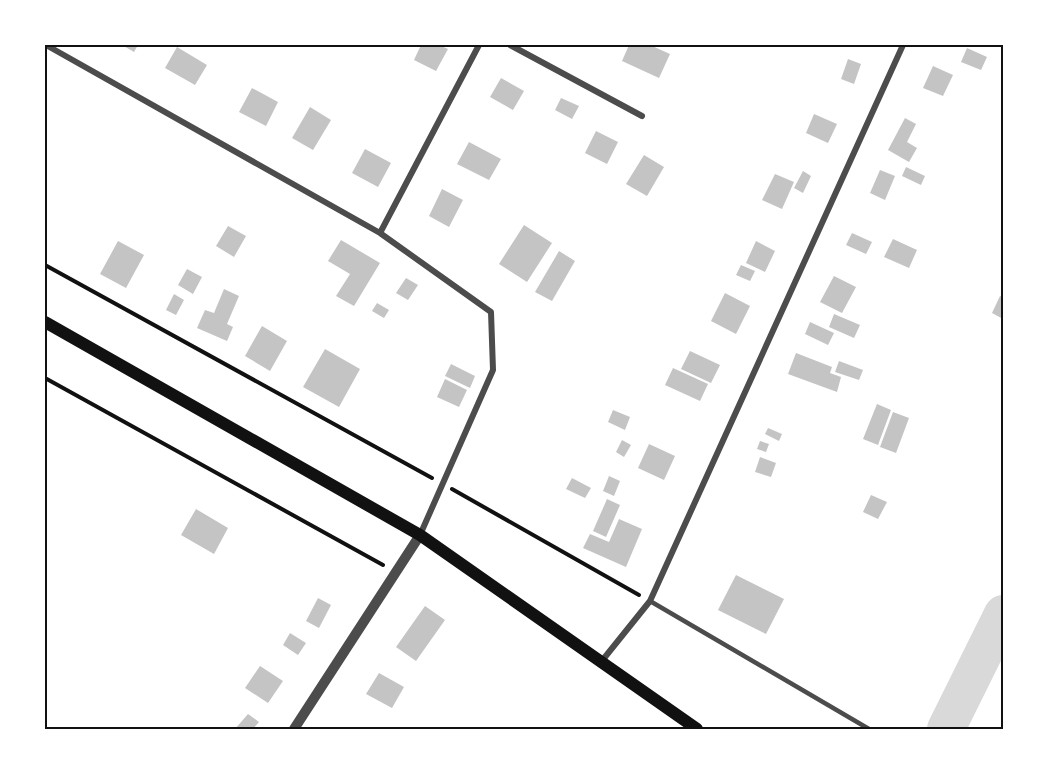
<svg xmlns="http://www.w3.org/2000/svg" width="1048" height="774" viewBox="0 0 1048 774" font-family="Inter,sans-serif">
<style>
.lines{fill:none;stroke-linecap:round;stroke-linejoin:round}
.river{stroke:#d9d9d9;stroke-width:38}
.building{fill:#c4c4c4}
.path{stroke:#111;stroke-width:4}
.service{stroke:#4c4c4c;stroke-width:4.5}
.minor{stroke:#4c4c4c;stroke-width:6}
.tertiary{stroke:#4c4c4c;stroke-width:10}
.secondary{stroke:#111;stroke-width:12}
.neatline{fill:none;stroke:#111;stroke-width:2}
</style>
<rect width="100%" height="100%" fill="#fff"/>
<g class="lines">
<path class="river" d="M946,729L1003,614"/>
</g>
<path class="building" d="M122,45H138L134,52Z
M421,45H439L448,49L436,71L414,60Z
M629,45H650L670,54L659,78L622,61Z
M177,47L207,65L195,85L165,68Z
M967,48L987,57L981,70L961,62Z
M848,59L861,64L854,84L841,79Z
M933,66L953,75L943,96L923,88Z
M501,78L524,91L513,110L490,97Z
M252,88L278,102L266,126L239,112Z
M561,98L579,106L572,119L555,110Z
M310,107L331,120L313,150L292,138Z
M814,114L837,124L828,143L806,133Z
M905,118L916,124L907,142L917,148L909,162L888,150Z
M596,131L618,142L607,164L585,153Z
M469,142L501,159L489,180L457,164Z
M365,149L391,163L378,187L352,173Z
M644,155L664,167L647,196L626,184Z
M906,167L925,176L921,185L902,176Z
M880,170L895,176L885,200L870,193Z
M803,171L811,176L803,193L794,188Z
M775,174L794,182L782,209L762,200Z
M442,189L463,200L449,227L429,216Z
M524,225L552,243L527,282L499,264Z
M228,226L246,236L234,257L216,246Z
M852,233L872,242L866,254L846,245Z
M893,239L917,250L909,268L884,257Z
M341,240L380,263L354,306L336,296L350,274L328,261Z
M118,241L144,255L126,288L100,274Z
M756,241L775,251L765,272L746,263Z
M559,251L575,261L552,301L535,292Z
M741,265L755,271L750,281L736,275Z
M187,269L202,277L193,294L178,285Z
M834,276L856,287L842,313L820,302Z
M406,278L418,285L408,300L396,293Z
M224,289L239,296L227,324L233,327L227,341L197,328L205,310L214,313Z
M725,293L750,306L736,334L711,321Z
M174,294L184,300L176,315L166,310Z
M1000,296L1003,297V319L992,313Z
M377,303L389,310L384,318L372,311Z
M834,314L860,325L854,338L829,327Z
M810,322L834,333L828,345L805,334Z
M262,326L287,341L270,371L245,356Z
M325,349L360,369L339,407L303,387Z
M690,351L720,365L711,383L681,369Z
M796,353L832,367L830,373L841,377L837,392L788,374Z
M839,361L863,370L859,380L835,372Z
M451,364L475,376L470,388L445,376Z
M673,368L708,384L700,401L665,385Z
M445,379L467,390L459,407L437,397Z
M877,404L891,410L878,445L863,439Z
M613,410L630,417L625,430L608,422Z
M893,412L909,418L896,453L880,447Z
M768,428L782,434L779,441L765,434Z
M622,440L631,445L624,457L616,452Z
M760,441L769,444L766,452L757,449Z
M649,444L675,456L664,480L638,468Z
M760,457L776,463L771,477L755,472Z
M609,476L620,481L614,496L603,491Z
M572,478L591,488L585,498L566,489Z
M871,495L887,502L878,519L863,512Z
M607,499L620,505L606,537L593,531Z
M196,509L228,528L214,554L181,535Z
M619,519L642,529L626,567L583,548L590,534L609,542Z
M736,575L784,599L766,634L718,610Z
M318,598L331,605L319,628L306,621Z
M425,606L445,620L416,661L396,647Z
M290,633L306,643L298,655L283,645Z
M260,666L283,681L268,703L245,688Z
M379,673L404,687L392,708L366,694Z
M248,714L259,722L253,729H235Z"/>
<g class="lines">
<path class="path" d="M45,265L432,478
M45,378L383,565
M452,489L639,595"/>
<path class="service" d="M650,601L869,729"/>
<path class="minor" d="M46,45L380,233L491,312L493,370L420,535
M510,45L642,116
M380,233L479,45
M601,662L650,601L903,45"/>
<path class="tertiary" d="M294,729L420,535"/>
<path class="secondary" d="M45,322L420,535L697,729"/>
</g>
<rect width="1048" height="774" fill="none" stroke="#ffffff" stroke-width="93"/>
<rect x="46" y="46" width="956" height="682" class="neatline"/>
</svg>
